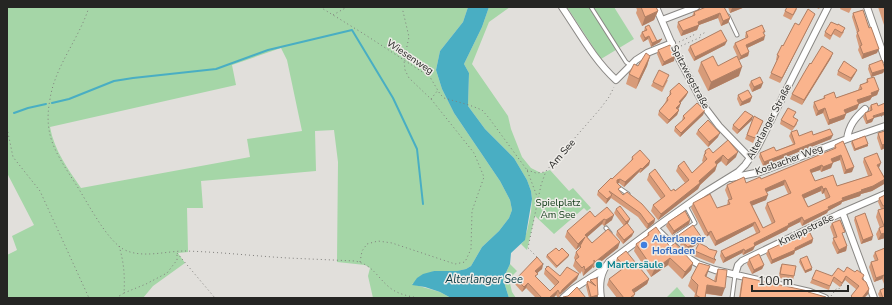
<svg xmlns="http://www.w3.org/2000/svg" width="892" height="305" viewBox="0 0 892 305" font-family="'Nunito Sans',sans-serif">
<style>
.green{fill:#a5d6a7;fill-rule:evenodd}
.water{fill:#49aec3}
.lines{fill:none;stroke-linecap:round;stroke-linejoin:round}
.stream{stroke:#49aec3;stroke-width:2}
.lane-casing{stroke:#8a8885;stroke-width:5}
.street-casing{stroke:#8a8885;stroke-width:8}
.path{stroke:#807f7c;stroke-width:1;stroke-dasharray:1 3;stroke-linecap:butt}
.lane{stroke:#fff;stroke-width:3}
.street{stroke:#fff;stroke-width:6}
.wall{fill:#d79b79;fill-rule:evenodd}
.shaded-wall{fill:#af7e63}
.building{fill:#fab48d;stroke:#af7e63;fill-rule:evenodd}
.shop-dot{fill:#3f7fe0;stroke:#eeece8;stroke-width:1.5}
.culture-dot{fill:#0f9aa8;stroke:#eeece8;stroke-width:1.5}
.labels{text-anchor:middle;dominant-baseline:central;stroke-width:3;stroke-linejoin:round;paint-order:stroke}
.street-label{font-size:10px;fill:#252523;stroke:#eeece8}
.park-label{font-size:10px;fill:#0e3814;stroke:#eeece8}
.shop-label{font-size:10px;font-weight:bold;fill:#366cbe;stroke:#eeece8;text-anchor:start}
.culture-label{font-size:10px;font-weight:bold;fill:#0d838f;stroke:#eeece8;text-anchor:start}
.water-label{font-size:11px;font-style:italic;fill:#083942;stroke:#eeece8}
</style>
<rect width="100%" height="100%" fill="#e1dfdb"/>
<path class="green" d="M7,7H468L463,22L440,51L436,70L442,89L454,113L500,181L510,200L512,210L509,218L499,231L482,247L471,266L466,269L457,271H434L412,284L440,292L451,298H373L368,276L370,268L365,265L337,262L338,162L334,130L315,131L316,171L201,181L203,208H187L188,252L178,253L185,263L153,286L143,298H7V255L17,250L12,236L34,225L7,173ZM281,48L287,60L302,131L247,139L250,157L81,188C68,169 54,150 50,127L236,85L232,65Z
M489,7H510L489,22L472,64L508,116L511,129L522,157L531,168L541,173L550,170L569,191L573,188L591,208L587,211L584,208L554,234L535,216L527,250L521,244L523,242L527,231L531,212L532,199L531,191L527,180L514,158L485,129L468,106L469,73L464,64L482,27Z
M567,7H614L634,39L601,59Z
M510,264L517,271L509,279L512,292L516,298H509L503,279Z
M677,287L686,298H666Z"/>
<path class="water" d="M468,7H489L482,27L464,64L469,73L468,106L485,129L514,158L527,180L531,191L532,199L525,240L511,253L510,264L503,279L509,298H451L440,292L425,287L412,285L417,278L423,274L434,271H457L466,269L471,266L482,247L499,231L509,218L512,210L510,200L500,181L454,113L442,89L436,70L440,51L463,22Z"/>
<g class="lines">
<path class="stream" d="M52,103L69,99L114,81L133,78L216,69L268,50L352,30L393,98L417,149L423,204
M14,113L28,108L46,104"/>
<g class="lane-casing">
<path id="lane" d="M591,7L626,62L630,65
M728,16L737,35
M618,187L628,194
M606,228L610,233
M669,241L695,223L686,206
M732,298L735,275"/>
</g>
<g class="street-casing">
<path id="street" d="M562,7C579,32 594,60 616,80L636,60L647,53L672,43
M656,7L674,49L706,109L719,126L750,158
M867,7L885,59
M662,20L696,7
M847,139C849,125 855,118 865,109
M731,178L760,172L847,139L885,126
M843,214L874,298
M655,228L678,250
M685,256L698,264L715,270L810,292L825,298
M735,275L738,265L742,261L839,214L885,194
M563,298L573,289L604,269
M601,298C599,284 600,273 609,262L659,225L704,193L738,172L745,165L757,148L828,7"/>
</g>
<path class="path" d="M89,7C79,39 55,66 50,99C43,136 56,153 75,183C87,201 105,238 123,249C141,259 166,251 185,251C220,252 254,256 288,258C310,259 333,260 355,261C373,265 376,276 389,287C397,294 408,296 418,298
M320,7L364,34L430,77L440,94L444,98L469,105L482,110L489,118L527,170L538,199
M402,7L409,37L404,60L405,70L409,78L431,99L438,90
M333,15L347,7
M679,42L694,35L692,32
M681,46L701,37L700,35L706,32
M881,116L885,117
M7,128L13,157L40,191L89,298
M527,170L536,173L545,172
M177,253L215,298
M537,257L528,248L541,185L546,171L600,109L609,97L614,87
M540,261L547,267
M360,262L362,251L367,244L378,241L392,243L455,264L465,262L471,249L472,211L484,177L474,153L431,99
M124,293L146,284L167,273L177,260V253
M831,296L837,288L839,289L843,283
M116,298L124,293C125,277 124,262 119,246"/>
<use href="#lane" class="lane"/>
<use href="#street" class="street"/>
</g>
<path class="wall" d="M636,7H656L658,11L654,20L642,26L636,13L637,10Z
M724,7L730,18L728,23L721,26L718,18L699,25L697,30L681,36L677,27L678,22L692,16L694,12Z
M728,7H745L730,13Z
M815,7H820L819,9Z
M841,7H852L849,13L840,9Z
M878,7H885V28Z
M797,9L791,20L783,16L785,11Z
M853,13L877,53L862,59L858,50L859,47L856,36L857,33L852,17Z
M815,14L813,18L780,83L769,78L777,60H776L777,55L783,46L799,25Z
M838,25L844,32L840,38L833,34L830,40L824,36L825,32Z
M645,27L657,41L660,42L651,47L648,39L643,42L640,36L642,32L644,31Z
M746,32L764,40L747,48L749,52L748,56L739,60L733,47L735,43L746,38L745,37Z
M725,45L694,61L688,50L690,46Z
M658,50L674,61L662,66L657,54Z
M650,56L647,66L636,89L626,84L629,74Z
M831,58L802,105L790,99L792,94L811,64Z
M701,62L718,66L739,76L708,91L698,71Z
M869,65L885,69L883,73L871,77L868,69Z
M857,70L855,74L850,82L837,75L838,71Z
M867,79L879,90L877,95L872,97L870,100L859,104L857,109L846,113V114L844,119L828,125L823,113L816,116L813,107L814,102L823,99L824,96L836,98L858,90L860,85L866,83Z
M668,80L662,92L651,86L653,82Z
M751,81L761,88L752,92L749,85Z
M670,91L688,92L686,96L680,103L679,108L677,109L679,110L677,115L667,124L658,115L659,111L665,103L667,98L669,96Z
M738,95L752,97L750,102L740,106L737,99Z
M877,103L872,122L866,124L863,117L865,113L870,111L869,108L871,105Z
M705,110L703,115L680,137L674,131L675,127L682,121L683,116Z
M754,116L763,121L753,143L745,139Z
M794,117L797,124L792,131L780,124L781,120Z
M752,120L737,134L732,129L733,125Z
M698,130L718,137L708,147L696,134Z
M885,131V148L881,150L877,138L878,133Z
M791,132L799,136L813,135L831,139L763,166L759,157L760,153L776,151L793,144L789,136Z
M852,141L868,146L854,151L851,143Z
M835,145L852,172L844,174L840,160L832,163L831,168L821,172L820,170L811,173L815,181L837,186L868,176L863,162L864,158L879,168L885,178L884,184L872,191L861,194L860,196L842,202L841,204L828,211L827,213L802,226L800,222L788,228L787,230L755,246L753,250L743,255L742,253L723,263L720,256L721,251L756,233L753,226L715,246L709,235L706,237L691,208L693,203L717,208L727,205L728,200H729L725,190L727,185L746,183L761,179L833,150ZM784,185L788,194L767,203L765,208L772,224L763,228L752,205L766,200L767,192ZM821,191L822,194L824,193L826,199L808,207L804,198Z
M705,151L736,157L726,166L721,161L717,164V165L715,171L700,185L698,189L658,220L651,211L653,205L661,199L647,180L649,174L671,191H675L685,183L676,171L678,166L692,173L703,162L702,161Z
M632,157L650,161L649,165L640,173L639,172L624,187L619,183L617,184L619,191L623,195L655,219L654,223L647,229L638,217L611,198L606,204L597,195L598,191L631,162Z
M885,195V238L878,240L876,234L879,228H880L876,217L878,210L881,209L878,202L879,198Z
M616,209L630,219L628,223L627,224L632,236L623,244L616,235L617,231L624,226L614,213Z
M595,217L612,220L604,226L602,224L587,237L592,243L618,248L593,268V267L592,268L583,276L582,271L580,274L573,266L575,260L574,258L576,252L579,249L580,246L576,250L565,237L567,231Z
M855,217L872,240L861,244L854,220Z
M690,220L689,224L672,235L666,226L668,222Z
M832,223L847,246L846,251L837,254L832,243L834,238L830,227Z
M648,233L670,247L693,263L691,270L682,279L668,265L651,277L634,251L636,244L647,236Z
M679,235L700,242L687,251L680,245L681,243L678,239Z
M813,239L812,243L795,251L794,254L771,264L766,254L768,250Z
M885,248V284H884L882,279L874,282L869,267L871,262L875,261L873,256L875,252Z
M695,251L714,258L716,260L714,264L694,256Z
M547,255H569L568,257L556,268L546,257Z
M617,258L649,279L647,284L634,293L635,294L633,298H617L607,285L609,279L621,270L615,263Z
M749,259L764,265L762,269L752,274L747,264Z
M800,259L812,268V270L805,273L799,262Z
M543,264L542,269L537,273L536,277L550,291L555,286L544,274L545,269L560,276L577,279L560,294L559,298H558L556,295L553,298H536L526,288L522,292L514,283L516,279Z
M782,264L794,276L793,280L779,278L780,268Z
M718,269L722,296L706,294L705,298H707H694L695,293L688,286L691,278L707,275L706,277L714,281L715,277Z
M844,272L862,279L869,289L868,294L864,298H851L857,290L845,280L840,287L832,281L829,290L810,283L812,279L832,276Z
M743,277L808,292L826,298H739L741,284Z
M597,278V298H589L586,286L587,282H590V280Z
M880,290L885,298H880L878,294Z"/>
<path class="shaded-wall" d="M735,7H745L730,13L732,8Z
M658,11L654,20L642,26L645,17Z
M720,13L718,18L699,25L697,30L681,36L683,31L698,22Z
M815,14L813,18L780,83L782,78Z
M730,18L728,23L721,26L723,21Z
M649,36L648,39L643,42L645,38Z
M765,36L764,40L745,49L746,45Z
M662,39L660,42L651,47L652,43Z
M727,41L725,45L694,61L695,57Z
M879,49L877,53L862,59L863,54Z
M749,52L748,56L739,60L741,56Z
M833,53L831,58L802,105L804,100Z
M650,56L647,66L636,89L639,79Z
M675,56L674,61L662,66L664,62Z
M742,67L739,76L708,91L711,82Z
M885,69L883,73L871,77L872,73Z
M857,70L855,74L850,82L851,78Z
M763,83L761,88L752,92L754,87Z
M879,90L877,95L872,97L870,100L856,105L857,100L871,93Z
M688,92L686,96L678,106L679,102Z
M752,97L750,102L740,106L742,102Z
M681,103L679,108L675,112L676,108Z
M859,104L857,109L843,115L844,110Z
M825,108L823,113L816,116L818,111Z
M679,110L677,115L667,124L669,120Z
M705,110L703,115L680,137L681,133Z
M885,112V115L874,118L872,122L866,124L867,121L873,116Z
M846,114L844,119L828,125L829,120Z
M753,116L752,120L737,134L739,130Z
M720,133L718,137L708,147L709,142Z
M833,135L831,139L763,166L764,162Z
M868,144V146L854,151L855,149Z
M885,144V148L881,150L882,145Z
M738,152L736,157L726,166L728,160Z
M723,155L721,161L713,168L715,162Z
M841,155L840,160L829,164L831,159Z
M650,161L649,165L640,173L642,169Z
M833,163L831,168L821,172L823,167Z
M881,163L879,168L877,165Z
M717,165L715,171L700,185L698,189L658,220L661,214L699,181Z
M822,165L820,170L808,174L810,170Z
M854,167L852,172L844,174L846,170Z
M641,168L639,172L624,187L625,182Z
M620,179L619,183L616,184L617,180Z
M885,179L884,184L872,191L861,194L860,196L842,202L841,204L828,211L827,213L802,226L804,221L842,198Z
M785,180L784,185L764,193L765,189Z
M822,186L821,191L801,200L802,195Z
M826,188L824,193L822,194L823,189Z
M612,195L610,199L606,204L607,199Z
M768,195L766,200L749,207L750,202Z
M614,215L612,220L604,226L606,220Z
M802,217L800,222L788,228L787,230L755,246L753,250L743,255L745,251L754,243L788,224Z
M604,219L602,224L585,239L583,243L576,250L578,244L585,235Z
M630,219L628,223L624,226L626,222Z
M655,219L654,223L647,229L648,224Z
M690,220L689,224L672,235L674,231Z
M755,222L753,226L715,246L716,241Z
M711,231L709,235L706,237L708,233Z
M634,232L632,236L623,244L624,240Z
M885,233V238L878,240L881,234Z
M873,236L872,240L861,244L863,240Z
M702,238L700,242L687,251L688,247Z
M813,239L812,243L795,251L794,254L771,264L772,260Z
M620,242L618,248L593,268L595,262Z
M847,246L846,251L837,254L839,250Z
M744,249L742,253L723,263L725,258Z
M569,255L568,257L556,268L557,266Z
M670,258L668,265L651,277L654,270Z
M594,263L592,268L583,276L585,270Z
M693,263L691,270L682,279L685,272Z
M543,264L542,269L534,276L535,271Z
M764,265L762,269L752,274L754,270Z
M710,266L707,275L702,284L705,276Z
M812,268V270L805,273V271Z
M579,274L577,279L560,295L562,290Z
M884,275L882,279L874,282L876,278Z
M846,276L845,280L840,287L842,283Z
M649,279L647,284L630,296L632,290Z
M528,283L526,288L522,292L524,287Z
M707,285L725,288L722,296L704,293Z
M869,289L868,294L864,298H862Z
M558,290L556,295L553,298H549Z
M598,295L597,298H590L591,297Z"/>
<path class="building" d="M641,7H656L658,11L645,17Z
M706,7H724L730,18L723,21L720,13L698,22L699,25L683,31L678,22L695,15L694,12Z
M787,7H797L793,15L785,11Z
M808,9L815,14L782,78L771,73L779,56L777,55L782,45L783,46L795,23L799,25Z
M863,10L869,28L871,27L879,49L863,54L860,46L862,45L857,32L859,31L853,13Z
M831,22L838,25V24L845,28L842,33L835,29L831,36L825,32Z
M649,25L657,41L662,39L652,43L649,36L645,38L642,32L647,30L645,27Z
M762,25L765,32H763L765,36L746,45L749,52L741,56L735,43L748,37L746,32Z
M721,30L727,41L695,57L690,46Z
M670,45L675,56L664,62L658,50Z
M822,46L833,53L804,100L792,94L804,73L810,63L811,64Z
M646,53L650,56L639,79L629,74L634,64L638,66Z
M713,56L718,66L737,56L742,67L711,82L701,62Z
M882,60L885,69L872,73L869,65Z
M844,61L857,70L851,78L838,71Z
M659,70L669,75L663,87L653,82Z
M760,77L763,83L754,87L751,81Z
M874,77L879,90L871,93L872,95L857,100L859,104L844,110L846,114L829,120L825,108L818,111L814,102L825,98L824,96L834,92L836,98L862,89L860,85L868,82L867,79Z
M679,83L688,92L679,102L681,103L676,108L679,110L669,120L659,111L668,100L667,98L671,94L670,91Z
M748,90L752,97L742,102L738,95Z
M697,103L705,110L681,133L675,127L685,118L683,116Z
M877,103L878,106L885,103V112L873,116L874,118L867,121L865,113L872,110L871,105Z
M788,108L796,112L793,117L798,120L794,127L781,120Z
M745,111L753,116L739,130L733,125Z
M754,116L763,121L755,138L747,135Z
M708,120L720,133L709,142L698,130Z
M830,129L833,135L764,162L760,153L774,147L776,151L795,144L791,132L797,130L799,136L812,131L813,135Z
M885,131V144L882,145L878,133Z
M865,136L868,144L855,149L852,141Z
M728,140L738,152L728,160L723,155L715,162L717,165L699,181L700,183L661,214L653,205L665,196L649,174L655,169L671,191L674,189L675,191L689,180L678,166L684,161L692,173L707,159L704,155L706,153L705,151L709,148L713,153Z
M843,141L854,167L846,170L841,155L831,159L833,163L823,167L822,165L810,170L815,181L833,175L837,186L872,175L864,158L877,153L881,163L877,165L885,179L873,186L861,190L862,191L842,198L843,200L828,207L829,209L804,221L802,217L788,224L789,225L754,243L755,246L745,251L744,249L725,258L721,251L760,232L755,222L716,241L711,231L708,233L693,203L710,194L717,208L730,204L728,200L732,199L727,185L744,177L746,183L760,177L761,179L836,148L835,145ZM785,180L791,193L767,203L775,222L763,228L750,202L768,195L765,189ZM822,186L823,189L826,188L830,197L808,207L802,195Z
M640,150L650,161L642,169L641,168L625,182L620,179L617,180V183L621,187L618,189L623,195L627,192L642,204L655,219L648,224L640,213L609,191L612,195L607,199L598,191L611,178L612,179L633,159L632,157Z
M885,195V205L883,206L879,198Z
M620,206L630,219L626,222L616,209Z
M607,207L614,215L606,220L604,219L585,235L592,243L608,229L620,242L595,262L594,260V263L585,270L584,266L582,268L575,260L579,257L576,252L581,247L580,246L585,237L578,244L567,231L590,211L595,217Z
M885,208V233L881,234L879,228L884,226L878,210Z
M685,211L690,220L674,231L668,222Z
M865,213L873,236L863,240L855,217Z
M840,220L845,232L842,233L847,246L839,250L833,238L837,237L832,223Z
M627,223L634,232L624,240L617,231Z
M693,225L702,238L688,247L681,241L683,240L679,235Z
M656,227L670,247L675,243L693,263L685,272L670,258L654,270L636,244L649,235L648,233Z
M809,231L813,239L795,248V250L772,260L768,250Z
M699,243L707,247L709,249L717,251L714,258L716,260L695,251Z
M556,248L559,251L562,248L569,255L557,266L547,255Z
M885,248V278L884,275L876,278L871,262L878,260L875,252Z
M626,251L649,279L632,290L635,294L631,297L632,298H624L609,279L625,267L617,258Z
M759,254L764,265L754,270L749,259Z
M807,256L812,268L805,271L800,259Z
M537,257L543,264L535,271L538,274L535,276L550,291L559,282L545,269L548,266L560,276L567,267L579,274L562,290L560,294L558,290L549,298H542L528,283L524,287L516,279Z
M699,263L710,266L705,276L716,282L718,269L727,270L725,288L707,285L705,298H707H701L696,295L698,285L691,278Z
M782,264L796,266L794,276L780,274Z
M847,267L855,272L857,270L864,275L862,279L866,282L869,289L862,298H853L851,296L859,286L846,276L842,283L834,277L830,286L812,279L816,270L832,276L838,268L844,272Z
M743,277L808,291V292L826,297V298H740Z
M597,278L598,295L591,297L587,282L588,281L596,286L590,280Z
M577,287L586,298H564L563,297L568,296Z
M885,288V298H883L880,290Z"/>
<circle class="shop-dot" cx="644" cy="245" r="4"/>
<circle class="culture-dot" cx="599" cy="265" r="4"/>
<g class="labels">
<g class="street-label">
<text transform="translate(410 57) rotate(34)">Wiesenweg</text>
<text transform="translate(690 77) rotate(62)">Spitzwegstraße</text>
<text transform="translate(769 122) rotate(-62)">Alterlanger Straße</text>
<text transform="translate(562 154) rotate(-49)">Am See</text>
<text transform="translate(789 160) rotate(-20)">Kosbacher Weg</text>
<text transform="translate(806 230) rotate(-26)">Kneippstraße</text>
</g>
<g class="park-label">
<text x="558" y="203">Spielplatz<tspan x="558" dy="12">Am See</tspan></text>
</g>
<g class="shop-label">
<text x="652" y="239">Alterlanger<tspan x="652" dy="12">Hofladen</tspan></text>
</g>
<g class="culture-label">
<text x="607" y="265">Martersäule</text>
</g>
<g class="water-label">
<text x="484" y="279">Alterlanger See</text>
</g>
</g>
<rect width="892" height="305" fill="none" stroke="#252523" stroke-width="16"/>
<path d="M752 285v6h96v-6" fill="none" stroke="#252523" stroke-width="2"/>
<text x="758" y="285" font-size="12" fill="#252523" stroke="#eeece8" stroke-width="3" paint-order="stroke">100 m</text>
</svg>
